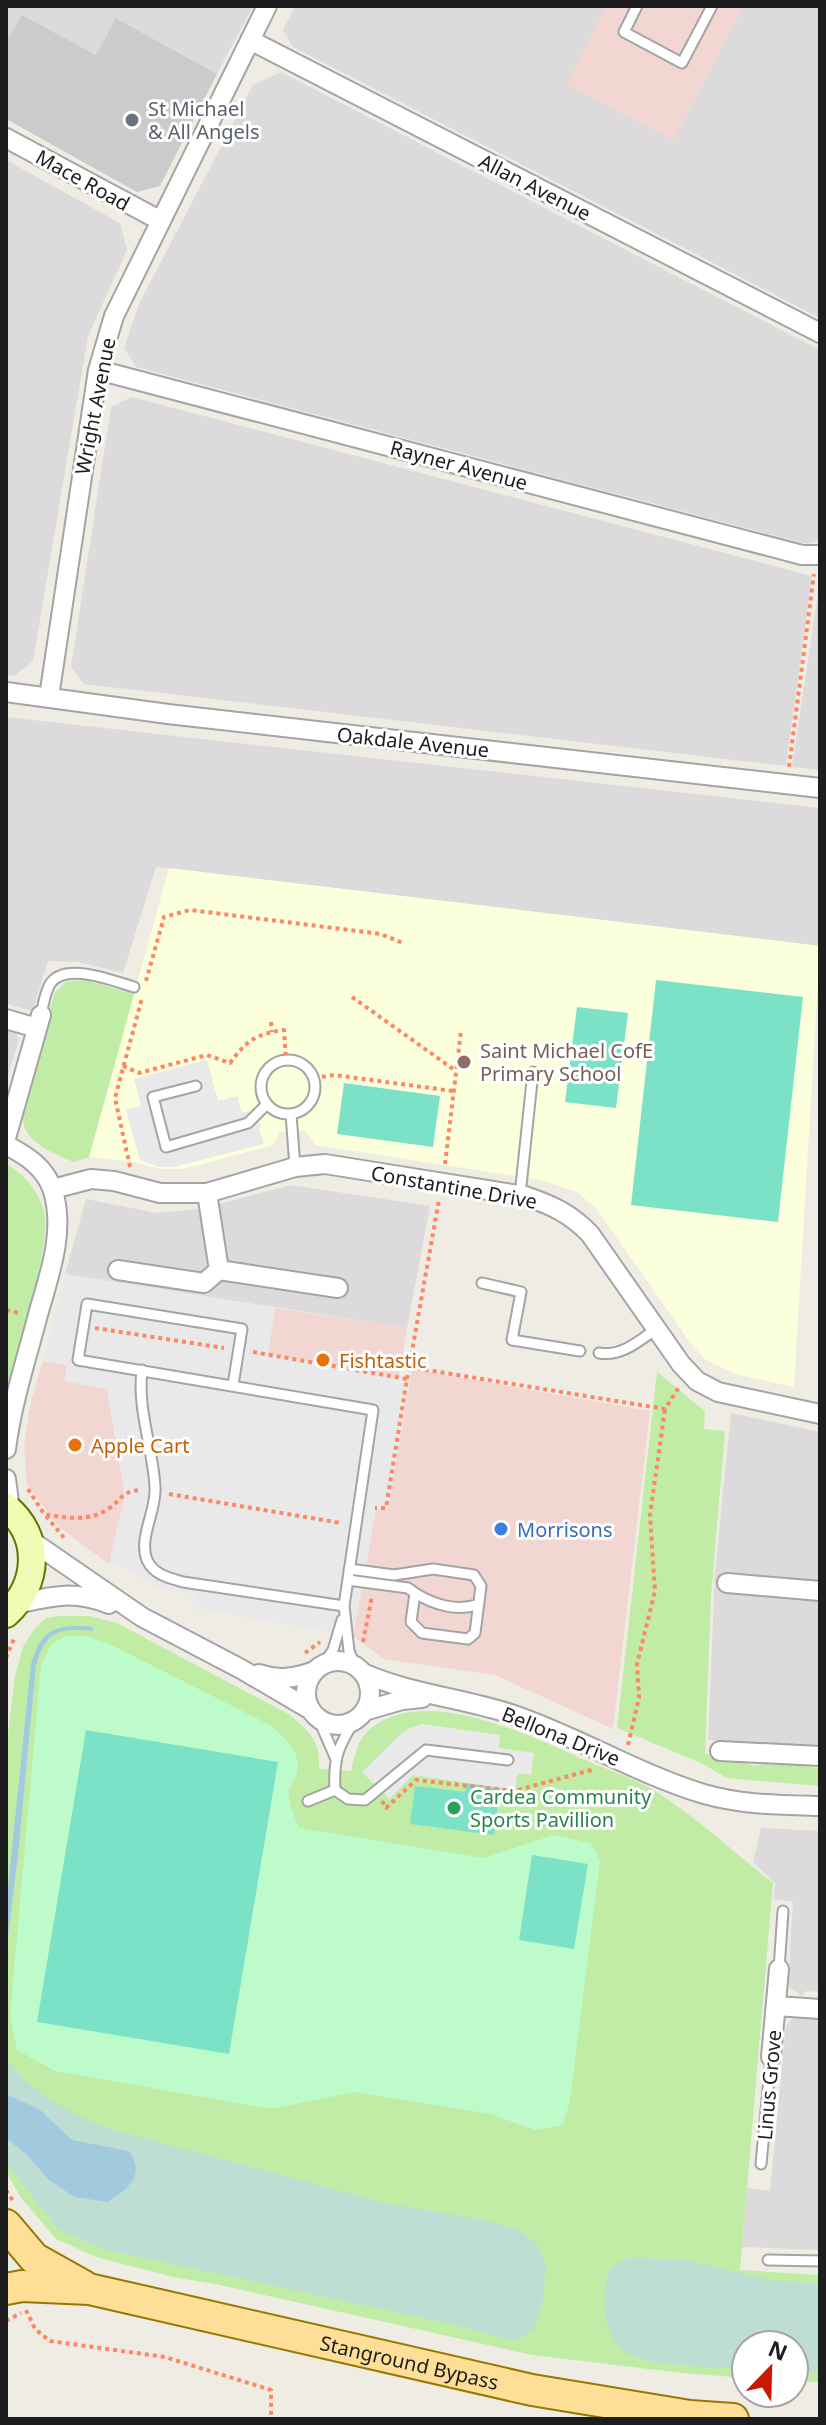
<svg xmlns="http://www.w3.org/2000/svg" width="826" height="2425" viewBox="0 0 826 2425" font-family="'Noto Sans',sans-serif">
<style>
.residential{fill:#dcdada}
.commercial{fill:#f1d6d1}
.education{fill:#fbffdc}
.religious{fill:#cbcbcb}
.grass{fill:#c0eca6}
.wetland{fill:#bfded3}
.park{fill:#bdfcca}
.pitch{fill:#7ce2c7}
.parking{fill:#e9e9e9}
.water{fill:#a1cadf}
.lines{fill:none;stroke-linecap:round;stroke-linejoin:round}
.lane-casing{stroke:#a4a4a4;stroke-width:13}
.street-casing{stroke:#a4a4a4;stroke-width:22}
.secondary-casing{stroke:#5d7900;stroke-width:30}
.primary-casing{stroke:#977700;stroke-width:34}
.path{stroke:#ff8664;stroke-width:4;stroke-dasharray:4 4;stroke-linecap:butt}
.lane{stroke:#fff;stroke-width:9}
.street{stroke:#fff;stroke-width:18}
.secondary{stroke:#f0fcb3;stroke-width:26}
.primary{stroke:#ffdf98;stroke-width:30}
.worship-dot{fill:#6b7280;stroke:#fff;stroke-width:3}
.education-dot{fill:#8d6e63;stroke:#fff;stroke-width:3}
.food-dot{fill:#e8710a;stroke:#fff;stroke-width:3}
.shop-dot{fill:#3f7fe0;stroke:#fff;stroke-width:3}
.leisure-dot{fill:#2e9e5b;stroke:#fff;stroke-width:3}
.labels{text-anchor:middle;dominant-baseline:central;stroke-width:6;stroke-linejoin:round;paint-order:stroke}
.worship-label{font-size:20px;fill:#5b616d;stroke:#fff;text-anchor:start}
.street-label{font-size:20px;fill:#1d1d1d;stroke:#fff}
.education-label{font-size:20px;fill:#785e54;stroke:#fff;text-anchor:start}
.food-label{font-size:20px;fill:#c56008;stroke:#fff;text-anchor:start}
.shop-label{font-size:20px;fill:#366cbe;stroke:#fff;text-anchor:start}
.leisure-label{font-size:20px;fill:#27864d;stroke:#fff;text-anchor:start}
</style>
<rect width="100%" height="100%" fill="#efede3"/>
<path class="residential" d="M6,6H253L217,74L117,18L96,55L22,15L6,42Z
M295,6H606L567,84L673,140L743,6H814L820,9V318L293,47L283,30Z
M281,72L820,350V540L807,544L136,367L124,348L139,304L253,85Z
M6,160L120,223L127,250L88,336L33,661L14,676L6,675Z
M132,397L812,576L786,766L84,684L71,667L111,407Z
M820,580V770L792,767Z
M6,717L820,808V946L156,867L123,973L79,962L48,961L33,1011L6,1004Z
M6,1027L14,1029L19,1039L6,1082Z
M291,1185L430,1206L407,1328L65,1274L86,1199L157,1213L200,1209Z
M731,1413L820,1432V1749L708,1740L715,1572Z
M761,1828L820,1831V1992L806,1991L801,1996L788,1985L793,1902L774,1899L775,1883L753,1862Z
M795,2016L820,2018V2250L742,2247L747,2188L770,2191L786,2026Z"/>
<path class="commercial" d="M606,6H743L673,140L566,84Z
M275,1308L407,1328L399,1377L268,1354Z
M43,1361L67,1365L65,1381L107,1389L125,1496L109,1564L58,1526L27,1484L24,1446L31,1401Z
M412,1369L650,1411L613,1729L495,1675L384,1659L353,1636L376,1509L388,1510Z"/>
<path class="education" d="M169,868L820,946L794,1387L735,1374L706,1360L689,1341L596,1208L577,1192L540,1180L315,1145L305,1130L280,1132L273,1145L184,1169H160L134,1162L89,1157Z"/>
<path class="religious" d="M22,15L96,55L116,18L217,74L160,186L137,192L6,119V42Z"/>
<path class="grass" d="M85,980L134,994L89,1157L74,1162C58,1156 30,1144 24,1126C17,1105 48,1017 55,992L66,982Z
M6,1164C25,1174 41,1194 45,1216C49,1249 18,1357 6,1391Z
M657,1372L705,1411L704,1429L725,1431L711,1597L705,1754C713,1755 723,1755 731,1758C744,1761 754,1771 768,1762L820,1768V1786L727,1778L701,1763L617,1728Z
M59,1616H89L117,1623L290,1715C311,1734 320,1740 319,1769L351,1771C354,1758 357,1742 367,1732C418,1682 527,1734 580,1758C605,1769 635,1778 658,1793C696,1817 737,1855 773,1883L740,2270L820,2275V2382L794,2381V2345H746V2378L682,2373L532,2355L220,2285L173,2277L96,2257L56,2239L22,2199L6,2172L8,1734L15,1676L23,1647L35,1628L46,1618Z"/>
<path class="wetland" d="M6,2058C32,2093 70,2114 110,2129L389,2204L486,2220L520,2231L537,2244L546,2266L543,2299L535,2328L514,2341L451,2324L103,2249L59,2230L6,2163Z
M628,2258L681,2259L775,2281L820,2283V2373L794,2371V2345H746V2369C718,2367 651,2367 628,2354C599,2337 602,2294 610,2268Z"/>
<path class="park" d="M65,1636H85L105,1642L270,1725C284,1737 302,1752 297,1773C295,1779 290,1785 289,1791C288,1803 295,1817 299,1828L484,1858L554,1835L591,1843L600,1861L570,2100L563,2125L535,2130L491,2114L354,2092L272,2109L55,2071L17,2050L10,2016L41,1665L51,1645Z"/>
<path class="pitch" d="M656,980L803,997L778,1222L631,1205Z
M577,1007L628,1013L616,1108L565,1102Z
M344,1083L440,1096L433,1147L337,1134Z
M86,1730L278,1762L229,2054L37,2022Z
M467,1783L500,1788L494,1835L410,1824L415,1786L465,1792Z
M532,1855L588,1864L574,1949L519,1940Z"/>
<path class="parking" d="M207,1060L218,1101L237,1096L242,1113L249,1111L261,1126L259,1129L264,1144L174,1167H159L140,1160L126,1110L141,1106L134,1079Z
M65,1274L275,1308L268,1354L409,1378L388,1510L376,1509L353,1636L193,1608L195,1594L156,1587L132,1570L109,1564L125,1496L107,1389L65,1381L67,1365L43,1361Z
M422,1724L500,1735L499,1748L534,1753L531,1775L518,1773L515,1790L413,1775L389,1799L362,1772L405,1730Z"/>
<path class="water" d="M82,1626L93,1627V1631C60,1628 46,1630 36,1665L18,1855L6,1953V1906L31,1664C40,1633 51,1626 82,1626Z
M10,2096L39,2109L72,2140L129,2151C146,2175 128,2189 108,2202L74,2197L48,2179L26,2154L6,2138V2097Z"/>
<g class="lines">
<g class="lane-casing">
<path id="lane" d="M637,6L624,32L682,63L712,6
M41,1015C43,1005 45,993 50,984C65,961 113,981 134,987
M261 1087a27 27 0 1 1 54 0a27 27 0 1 1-54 0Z
M196,1086L153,1097L166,1147L248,1123L267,1104
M291,1114L295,1167
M520,1195L533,1072
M482,1283L521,1292L512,1340L580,1351
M599,1353C621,1357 639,1341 656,1329
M142,1370C137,1410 153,1448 155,1487C157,1510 138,1538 147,1560C154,1575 169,1578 183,1582L344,1606
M233,1385L242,1329L87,1304L78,1360L373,1410L344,1606L349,1651L355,1666
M348,1580L408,1588L415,1593L411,1622L422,1633L468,1639L475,1633L481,1586L474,1575L433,1569L394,1575L349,1569
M415,1593C434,1605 458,1612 479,1604
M323,1664L333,1650L342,1620
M318,1718L335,1757
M356,1718C339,1745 333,1757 335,1790L348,1799L365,1800L426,1750L508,1760
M308,1801L335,1790
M779,1969L783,1911
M761,2164L771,2057
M768,2260L820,2261"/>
</g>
<g class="street-casing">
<path id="street" d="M250,40L820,333
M6,138L161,221
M98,370L802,555H820
M6,692L168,714L820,788
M49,697L98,370L114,316L267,6
M6,1019L37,1028
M6,1138L41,1015
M6,1145C26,1155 46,1168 53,1191C65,1231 50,1273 39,1311C27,1357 12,1402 6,1449
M53,1189L91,1179L114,1181L160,1193H207L295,1167L325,1164L525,1196C552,1205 571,1214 590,1234L681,1364L697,1381L718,1392L820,1414
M118,1270L204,1283L219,1270L207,1193
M219,1270L338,1288
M6,1479L10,1510
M30,1540L142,1617L241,1669L311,1710
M727,1583L820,1591
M16,1604C52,1596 74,1590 109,1604
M306 1693a32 32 0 1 1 64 0a32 32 0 1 1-64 0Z
M363,1673C411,1694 462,1698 511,1714C577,1736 637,1774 704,1794C742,1805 781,1805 820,1806
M259,1674C279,1681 295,1678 315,1671
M364,1711L402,1700L422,1698
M720,1751L820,1756
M776,2006L820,2009
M771,2057L779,1969"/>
</g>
<g class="secondary-casing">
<path id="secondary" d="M6,1507C42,1536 39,1585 6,1614"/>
</g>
<g class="primary-casing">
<g id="primary">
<path d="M6,2225L34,2258L84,2286"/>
<path id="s1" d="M6,2289L22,2286L89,2289L532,2390L690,2416L733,2419"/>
</g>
</g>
<path class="path" d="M789,767L814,574
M146,981L164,917L190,910L381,934L405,944
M352,997L456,1071
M271,1022L272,1032
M123,1066L139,1073L207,1055L230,1063C247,1040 256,1034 284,1030L286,1060
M314,1078L334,1075L453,1091
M445,1164L461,1031
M130,1167L115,1098L142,998
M6,1310L19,1313
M95,1328L224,1348
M253,1352L407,1379L386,1508H375
M409,1367L665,1409L679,1387
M407,1379L439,1200
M28,1489L44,1514C66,1518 89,1522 108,1509C122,1500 120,1492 140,1490
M169,1494L341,1523
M46,1516L66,1540
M363,1642L372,1596
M305,1653L320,1642
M6,1658L15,1636
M628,1745L639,1698L637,1664L655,1591L650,1515L665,1409
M382,1801L386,1808L416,1780L514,1791L595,1769
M6,2190L13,2201
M26,2310L35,2329L50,2341L165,2357L271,2390V2419
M6,2321L21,2313"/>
<use href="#lane" class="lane"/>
<use href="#street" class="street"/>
<use href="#secondary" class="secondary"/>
<use href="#primary" class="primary"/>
</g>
<circle class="worship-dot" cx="132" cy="120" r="8"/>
<circle class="education-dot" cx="464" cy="1062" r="8"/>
<g class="food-dot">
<circle cx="323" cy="1360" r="8"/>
<circle cx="75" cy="1445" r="8"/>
</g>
<circle class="shop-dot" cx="501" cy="1529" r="8"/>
<circle class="leisure-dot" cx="454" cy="1808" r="8"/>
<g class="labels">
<g class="worship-label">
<text x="148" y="108">St Michael<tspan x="148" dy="23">&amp; All Angels</tspan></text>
</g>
<g class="street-label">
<text transform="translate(83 180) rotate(29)">Mace Road</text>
<text transform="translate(535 187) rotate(27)">Allan Avenue</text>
<text transform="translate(95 406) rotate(-79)">Wright Avenue</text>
<text transform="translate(459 465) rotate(15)">Rayner Avenue</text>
<text transform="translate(413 742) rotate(6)">Oakdale Avenue</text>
<text transform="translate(454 1187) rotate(10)">Constantine Drive</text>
<text transform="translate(561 1736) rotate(22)">Bellona Drive</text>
<text transform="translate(769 2085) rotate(-85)">Linus Grove</text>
<text stroke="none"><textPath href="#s1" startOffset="412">Stanground Bypass</textPath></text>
</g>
<g class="education-label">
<text x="480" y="1050">Saint Michael CofE<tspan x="480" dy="23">Primary School</tspan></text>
</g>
<g class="food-label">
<text x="339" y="1360">Fishtastic</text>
<text x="91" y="1445">Apple Cart</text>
</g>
<g class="shop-label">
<text x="517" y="1529">Morrisons</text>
</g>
<g class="leisure-label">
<text x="470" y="1796">Cardea Community<tspan x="470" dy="23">Sports Pavillion</tspan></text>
</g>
</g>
<rect width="826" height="2425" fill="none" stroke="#1d1d1d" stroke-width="16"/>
<g transform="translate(770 2369) rotate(23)"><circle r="38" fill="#ffffff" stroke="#a5a5a5" stroke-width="2"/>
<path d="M0-6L14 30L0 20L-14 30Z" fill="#cb1800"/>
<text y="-12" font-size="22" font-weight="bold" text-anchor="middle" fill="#1d1d1d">N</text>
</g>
</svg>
